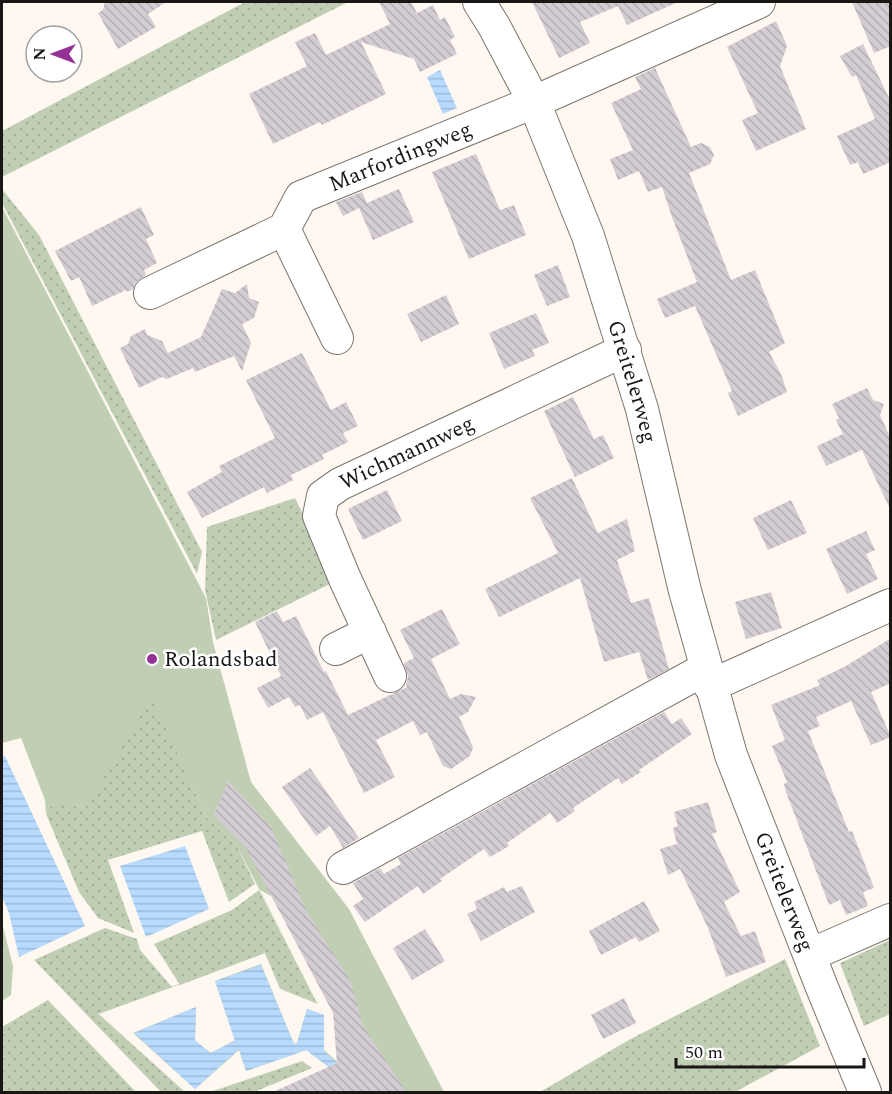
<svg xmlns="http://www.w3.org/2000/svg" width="892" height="1094" viewBox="0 0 892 1094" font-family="Spectral,serif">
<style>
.grass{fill:url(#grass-dots)}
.pitch{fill:#c0cfb4}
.water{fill:url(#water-rules)}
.building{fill:url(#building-back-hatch)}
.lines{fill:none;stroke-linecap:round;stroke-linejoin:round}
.minor-casing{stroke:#7b756e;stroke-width:34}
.minor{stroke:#fff;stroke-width:32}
.poi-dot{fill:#943197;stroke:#fff;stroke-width:2}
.labels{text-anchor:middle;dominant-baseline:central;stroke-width:5;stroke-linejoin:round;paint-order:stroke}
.street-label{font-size:22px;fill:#191614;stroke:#fff}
.poi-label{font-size:22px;fill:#191614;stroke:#fff;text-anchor:start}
</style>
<defs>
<pattern id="grass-dots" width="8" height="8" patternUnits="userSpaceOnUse" patternTransform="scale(1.5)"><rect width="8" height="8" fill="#c0cfb4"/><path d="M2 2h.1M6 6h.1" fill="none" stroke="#a4b19a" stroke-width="1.8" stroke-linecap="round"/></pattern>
<pattern id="water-rules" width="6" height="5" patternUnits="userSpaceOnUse" patternTransform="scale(1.5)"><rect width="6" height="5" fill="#b7dafe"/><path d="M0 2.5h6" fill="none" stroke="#9dbad9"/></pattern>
<pattern id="building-back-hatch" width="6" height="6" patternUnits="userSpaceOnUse" patternTransform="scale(1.5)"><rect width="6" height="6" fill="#d4ccd3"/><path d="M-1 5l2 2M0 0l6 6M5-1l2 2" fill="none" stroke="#b5aeb4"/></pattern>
</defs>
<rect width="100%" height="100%" fill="#fef8f0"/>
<path class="grass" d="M245,2H348L2,177V131Z
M2,189L39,235L202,552L197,574L2,203Z
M295,498L336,581L216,640L205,590L207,527Z
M78,527L206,817L237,846L255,884L229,902L202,831L108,860L134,933L98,918L79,892L46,814L51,805L152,697L85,725L67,724L34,771Z
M259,890L317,1003L280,988L265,953L180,985L154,944L232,910Z
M105,928L137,939L140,950L172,987L98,1014L185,1092H161L34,960Z
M890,940V1014L864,1026L840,963Z
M785,959L820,1046L735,1092H540L627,1041Z
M48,1000L136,1092H2V1027Z
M302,1061L312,1068L254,1092H210Z"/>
<path class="pitch" d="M2,207L206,598L213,642L251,782L349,909L444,1092H291L334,1071L306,1050L246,1071L239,1050L195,1089L133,1033L196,1007L195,1041L211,1053L235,1040L215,981L261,964L294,1044L297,1043L307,1009L324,1015V1050L343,1067L365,1057L280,901L260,890L318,1004L280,989L265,953L99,1014L185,1092L98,1014L265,952L280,988L317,1002L237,846L206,817L152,697L86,807L51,805L46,814L45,800L21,738L2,743Z
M2,923L13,966L11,995L2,1001Z"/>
<path class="water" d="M440,70L457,108L443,114L427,77Z
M5,756L85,926L19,957L9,913L2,897V757Z
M185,846L209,909L146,937L120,866Z
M261,965L294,1044L297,1043L307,1009L324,1015V1051L337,1063L343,1077L306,1050L246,1071L239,1049L195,1089L134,1033L196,1007L195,1040L210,1053L235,1041L215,981Z"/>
<path class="building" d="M105,2L114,3L117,2H166L148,14L156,27L118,49L98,13L103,10Z
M379,2H411L417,13L433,5L440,20L445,17L455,37L450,40L457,54L420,72L414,59L361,42L386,94L322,125L320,122L273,144L249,94L307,66L295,42L315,33L326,55L390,24Z
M532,2H678L627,25L618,6L580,22L590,43L559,58Z
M852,2H891V46L874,53Z
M776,21L787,46L780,66L806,129L756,151L742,120L758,113L727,47Z
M863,44L891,102V162L863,174L858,162L850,165L837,136L875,119L856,75L852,77L840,56Z
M655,68L691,147L701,143L710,147L714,155L710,164L689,173L731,280L755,270L785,343L769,352L781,374L787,392L738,416L728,393L732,391L695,306L665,318L657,299L697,282L672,217L662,187L648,192L639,171L618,180L610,159L633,150L611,103L641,89L635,77Z
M476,154L500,210L514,205L526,235L469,259L432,172Z
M399,189L414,222L373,240L359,208L343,216L336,202L362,192L367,203Z
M141,207L154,235L146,239L157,263L144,270L146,275L136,282L133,289L127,292L126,290L92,306L79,277L71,281L55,251Z
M558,265L570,297L547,306L534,275Z
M247,284L249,298L259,302L254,318L242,324L251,343L242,371L234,356L195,372L193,368L167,379L162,377L139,388L120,348L128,344L131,336L145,329L147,335L162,341L168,353L201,337L222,289L235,293Z
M446,295L459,324L421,342L407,314Z
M536,313L549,343L532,350L535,356L504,369L489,333Z
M302,353L331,410L346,402L358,426L343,433L348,442L322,455L324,459L291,475L293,480L267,493L264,487L202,518L187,492L222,472L219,466L275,438L246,380Z
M867,388L873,400L884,404L880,415L891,439V511L862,450L826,466L817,446L843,434L836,420L839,418L832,404Z
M573,397L594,439L603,435L614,458L575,477L544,411Z
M572,478L598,533L627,519L635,551L617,560L631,603L649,598L669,669L648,680L639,652L604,662L580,578L499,617L485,589L558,553L530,498Z
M387,490L402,521L363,540L348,509Z
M791,500L807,533L768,550L753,518Z
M866,531L875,550L866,554L878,579L847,594L826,549Z
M771,592L782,628L746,639L735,602Z
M442,609L460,644L431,659L450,699L461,694L476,697L468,712L459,717L473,747L470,756L451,769L443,766L427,732L420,735L413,721L376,740L395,777L364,793L323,712L307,720L300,705L295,707L289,697L268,708L257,688L281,676L255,622L277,611L283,622L296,616L324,672L326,671L348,715L407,687L406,684L408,677L404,663L414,658L400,630Z
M891,638V683L871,692L891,737L871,745L851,701L816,717L820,726L808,731L849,832L852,831L874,888L863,892L868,906L846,915L840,900L829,905L786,792L784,784L787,782L772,746L785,740L771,705L820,685L817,680L846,666Z
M664,712L672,724L681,718L692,734L639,770L641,772L622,784L618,778L573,808L575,811L557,823L550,813L507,843L509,846L490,857L484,849L440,879L442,881L423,894L418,886L365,922L353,906L363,899L353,883L380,868L384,874L401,864L398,858Z
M310,768L359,838L343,848L330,826L316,836L282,787Z
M228,781L271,827L305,908L351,983L363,1026L406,1092H273L337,1063L333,1013L246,848L214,815Z
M708,802L717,832L712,834L740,892L724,902L741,936L755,931L766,962L726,977L708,928L680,869L668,875L660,849L677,844L673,828L678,826L674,812Z
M522,886L535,912L481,941L467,914L477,909L474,902L504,887L507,892Z
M644,901L660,931L639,942L636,937L601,955L589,931Z
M425,929L445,961L412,980L393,948Z
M624,998L636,1023L603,1039L591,1015Z"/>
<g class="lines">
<g class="minor-casing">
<g id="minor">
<path id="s1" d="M479,2L494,26L534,102L588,236L642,409L685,591L731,755L821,985L865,1092"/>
<path d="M284,229L337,338"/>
<path id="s2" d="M150,293L284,229L301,197L534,102L759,2"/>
<path d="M336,649L370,632"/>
<path id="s3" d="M390,676L345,579L319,516L323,496L340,484L625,350"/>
<path d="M710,686L890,605"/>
<path d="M343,868L705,669"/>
<path d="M810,955L890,920"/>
</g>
</g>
<use href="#minor" class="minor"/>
</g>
<circle class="poi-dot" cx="152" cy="659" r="6"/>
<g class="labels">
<g class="street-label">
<text stroke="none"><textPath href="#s2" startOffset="292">Marfordingweg</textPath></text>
<text stroke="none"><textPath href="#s1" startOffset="411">Greitelerweg</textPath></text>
<text stroke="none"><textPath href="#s3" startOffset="290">Wichmannweg</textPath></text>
<text stroke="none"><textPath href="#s1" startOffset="944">Greitelerweg</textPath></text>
</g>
<g class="poi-label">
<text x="164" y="659">Rolandsbad</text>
</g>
</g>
<rect width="892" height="1094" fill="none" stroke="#191614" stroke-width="6"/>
<g transform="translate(54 54) rotate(270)"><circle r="28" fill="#ffffff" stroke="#a3a2a1" stroke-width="1.5"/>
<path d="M0-4.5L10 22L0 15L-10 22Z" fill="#943197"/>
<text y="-9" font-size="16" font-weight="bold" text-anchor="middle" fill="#191614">N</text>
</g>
<path d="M676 1058v9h188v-9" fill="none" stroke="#191614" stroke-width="3"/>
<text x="685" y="1058" font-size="18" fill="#191614" stroke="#ffffff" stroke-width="4.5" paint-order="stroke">50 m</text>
</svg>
